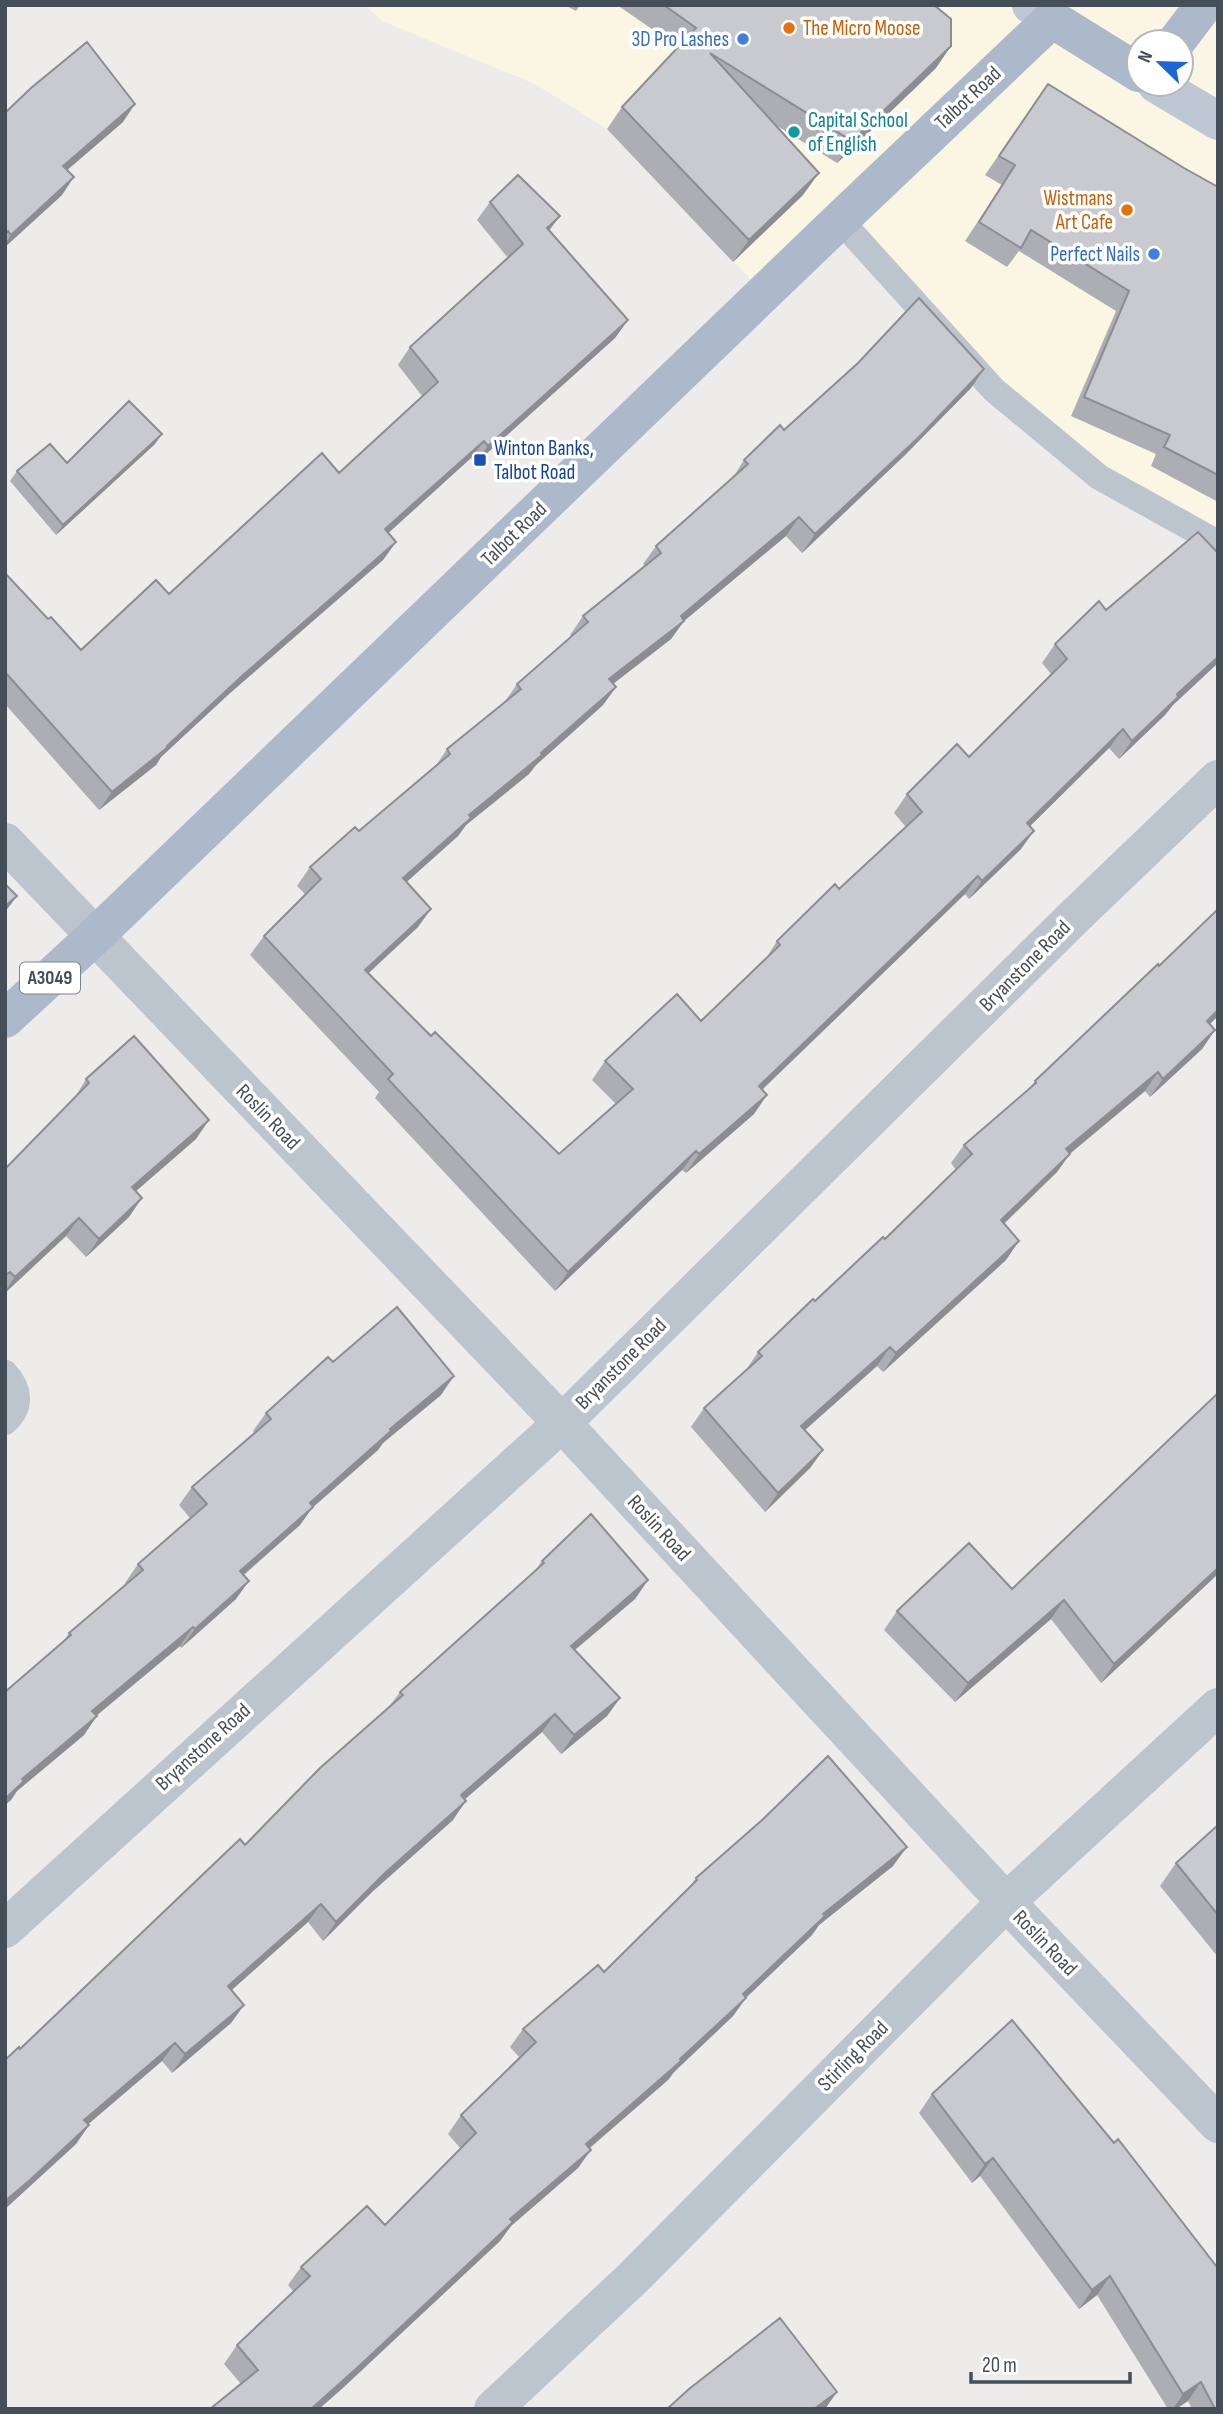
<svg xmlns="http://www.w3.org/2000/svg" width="1223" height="2414" viewBox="0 0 1223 2414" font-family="'Sofia Sans Condensed',sans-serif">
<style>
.commercial{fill:#fbf5e3;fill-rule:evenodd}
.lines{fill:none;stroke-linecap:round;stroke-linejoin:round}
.lane{stroke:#bcc5ce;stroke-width:26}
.street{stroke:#bcc5ce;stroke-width:38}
.secondary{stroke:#bec8d5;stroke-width:38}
.primary{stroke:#abb9cb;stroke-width:38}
.wall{fill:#acaeb3}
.shaded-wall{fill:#8c8d92}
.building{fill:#c8cad0;stroke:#8c8d92;stroke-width:2}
.food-dot{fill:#e8710a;stroke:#fff;stroke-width:2.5}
.shop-dot{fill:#3f7fe0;stroke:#fff;stroke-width:2.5}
.culture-dot{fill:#0f9aa8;stroke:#fff;stroke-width:2.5}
.transit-dot{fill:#1a4fb4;stroke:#fff;stroke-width:2.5}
.labels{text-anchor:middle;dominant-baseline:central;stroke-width:7;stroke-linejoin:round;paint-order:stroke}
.shield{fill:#fff;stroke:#7c838a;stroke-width:2}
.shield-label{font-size:19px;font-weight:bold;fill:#444e58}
.food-label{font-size:21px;fill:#c56008;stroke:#fff;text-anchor:start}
.shop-label{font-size:21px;fill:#366cbe;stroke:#fff;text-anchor:end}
.street-label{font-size:21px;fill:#444e58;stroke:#fff}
.culture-label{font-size:21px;fill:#0d838f;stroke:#fff;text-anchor:start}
.transit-label{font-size:21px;fill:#164399;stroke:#fff;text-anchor:start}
</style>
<rect width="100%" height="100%" fill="#eeebeb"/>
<path class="commercial" d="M365,5H1218V543L1099,477L840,220L764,293L607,129L535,84L382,21ZM1139,42H1181V84H1139Z"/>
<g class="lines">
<path class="lane" d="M840,220L994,390L1099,477L1218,543
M5,1373C20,1389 22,1407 5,1422"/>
<path class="street" d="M5,842L562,1423L1006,1902L1218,2124
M5,1929L562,1423L1074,917L1218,779
M493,2409L633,2278L1006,1902L1218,1707"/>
<path class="secondary" d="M1031,5L1052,19
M1156,84L1218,121"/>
<path class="primary" d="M1176,42L1204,5
M5,1019L94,937L840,220L1052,19L1139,73"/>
</g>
<path class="wall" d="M565,5H580L576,11Z
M617,5H934L936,68L837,163L774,124L803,195L733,262L607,129L622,107L678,47Z
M1048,84L1184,168L1218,187V502L1151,466L1156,454L1071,416L1116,311L1019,251L1007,267L965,241L1002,185L985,175Z
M5,113L123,122L67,170L62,195L5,247Z
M490,202L560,216L549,230L628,320L615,338L475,464L471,458L388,533L396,542L383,560L229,694L161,757L156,765L99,810L5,704V573L48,619L81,650L169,594L339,473L422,396L398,365L410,347L508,258L477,220Z
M984,369L971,388L905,455L802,553L786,536L684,621L671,639L613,684L616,687L603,705L536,765L529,774L466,825L458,836L406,882L418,927L369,973L431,1036L559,1154L616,1104L592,1080L605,1061L701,1021L765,960L777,941L839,889L906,827L894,813L907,794L969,757L1051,674L1042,663L1055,644L1106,610L1218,553V663L1173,705L1165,715L1119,759L1109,748L1030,826L1021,849L969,899L965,894L762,1090L754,1114L686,1173L682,1170L555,1291L375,1098L379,1092L250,955L264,936L306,895L297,886L310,867L359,831L435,767L447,749L504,703L517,684L572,637L570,635L583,616L645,566L643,564L656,546L732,479L744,460L784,430Z
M155,444L56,535L10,481L17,471L67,463Z
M1218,909V1016L1210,1024L1215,1030L1202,1049L1150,1097L1145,1091L1070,1153L1057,1172L1004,1224L1006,1260L883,1372L877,1366L805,1430L823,1450L810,1468L765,1512L691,1427L704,1408L746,1370L758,1352L885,1239L956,1170L951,1163L964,1145L1029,1089L1035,1081L1159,966Z
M86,1079L196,1139L135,1191L129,1217L86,1257L66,1236L5,1293V1169L74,1099Z
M333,1362L441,1395L383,1443L378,1450L312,1508L300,1525L244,1575L236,1599L181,1648L180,1646L96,1716L84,1735L17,1791L11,1800L5,1805V1692L63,1642L69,1633L127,1585L125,1583L138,1564L190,1518L179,1505L192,1487L255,1433L253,1431L266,1413Z
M1218,1393V1574L1101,1683L1051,1619L955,1702L884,1630L897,1611L1012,1589Z
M542,1561L648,1580L635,1599L575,1650L620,1698L607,1716L561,1754L542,1732L465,1799L453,1820L372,1892L323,1941L308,1922L231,1990L244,2005L231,2023L172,2073L162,2061L88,2124L89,2125L76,2144L5,2209V2060L20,2049L245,1845L388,1708L400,1692L534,1572Z
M1218,1825V1957L1160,1886L1176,1863Z
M893,1866L819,1925L812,1935L746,1997L733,2016L674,2072L668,2080L590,2148L578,2168L511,2226L500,2241L319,2409H210L241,2384L224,2364L237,2345L294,2292L288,2285L301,2267L385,2225L461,2149L448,2134L461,2115L520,2058L510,2047L523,2029L604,1972L689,1888L696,1878Z
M1012,2020L1218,2409H1192L1188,2401L1176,2409H1168L1097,2295L1079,2309L980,2176L972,2183L919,2113L932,2094Z"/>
<path class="shaded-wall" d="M951,46L936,68L837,163L852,141Z
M135,104L123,122L51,184L63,166Z
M819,173L803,195L733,262L749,240Z
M74,177L62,195L5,247V244L11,235Z
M560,216L547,233V228Z
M628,320L615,338L475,464L488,446Z
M984,369L971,388L905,455L802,553L815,534Z
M162,434L155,444L56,535L63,525Z
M484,441L471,458L373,547L385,529Z
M799,517L786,536L684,621L671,639L596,697L609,679L681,616Z
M396,542L383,560L229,694L161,757L156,765L99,810L112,792L167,746L242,676Z
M1218,657V663L1173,705L1165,715L1119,759L1132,741L1177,694Z
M616,687L603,705L536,765L529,774L466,825L458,836L390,897L403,878L469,815Z
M1123,729L1109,748L1014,842L1027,823Z
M1034,831L1021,849L969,899L982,881Z
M978,876L965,894L746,1105L759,1086Z
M17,896L5,912V906Z
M431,909L418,927L352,988L365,970Z
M1218,1010V1016L1194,1040L1207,1021Z
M1215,1030L1202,1049L1150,1097L1163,1079Z
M1158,1072L1145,1091L1053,1168L1066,1149Z
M767,1095L754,1114L686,1173L699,1154Z
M209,1120L196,1139L119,1206L132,1187Z
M696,1151L682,1170L555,1291L568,1272Z
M1070,1154L1057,1172L988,1239L1001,1220Z
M142,1198L129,1217L86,1257L99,1239Z
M79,1218L66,1236L5,1293V1291L15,1277Z
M1019,1241L1006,1260L883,1372L896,1353Z
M890,1347L877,1366L788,1445L801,1426Z
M454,1376L441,1395L383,1443L378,1450L312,1508L300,1525L227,1589L240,1571L310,1503L390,1429Z
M823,1450L810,1468L765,1512L778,1493Z
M1218,1568V1574L1101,1683L1114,1664Z
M648,1580L635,1599L558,1664L571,1646Z
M249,1581L236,1599L181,1648L195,1629Z
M1064,1600L1051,1619L955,1702L968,1683Z
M193,1627L180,1646L79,1730L92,1711Z
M620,1698L607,1716L561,1754L574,1735Z
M555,1714L542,1732L448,1814L461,1795Z
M97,1716L84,1735L17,1791L11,1800L5,1805V1799L22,1779Z
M466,1801L453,1820L372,1892L323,1941L336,1922L385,1873Z
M907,1847L893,1866L819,1925L812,1935L730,2013L743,1994L823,1914Z
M321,1904L308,1922L215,2005L228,1986Z
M746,1998L733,2016L674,2072L668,2080L573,2162L586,2144Z
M244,2005L231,2023L172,2073L185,2054Z
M175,2043L162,2061L71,2139L84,2120Z
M89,2125L76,2144L5,2209V2201Z
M591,2150L578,2168L511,2226L500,2241L344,2387L319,2409H311L510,2219Z
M993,2158L980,2176L972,2183L985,2164Z
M1110,2276L1097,2295L1079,2309L1092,2290Z
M1201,2382L1188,2401L1176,2409H1173L1183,2394Z
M837,2392L825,2409H814Z"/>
<path class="building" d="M664,5H934L951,19V46L852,141L710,53L819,173L749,240L622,107L696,28Z
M87,42L135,104L63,166L74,177L11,235L8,231L5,234V113L31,88Z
M1048,84L1184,168L1218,187V475L1164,447L1170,435L1084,397L1129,291L1031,230L1021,248L979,222L1015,165L999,156Z
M518,175L560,216L547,228L628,320L488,446L484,441L385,529L396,542L242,676L167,746L168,747L112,792L5,672V573L48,619L51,617L81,650L156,580L169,594L322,453L339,473L438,382L410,347L523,244L490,202Z
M919,298L984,369L919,437L815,534L799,517L681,616L684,621L609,679L616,687L541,753L542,755L469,815L471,818L403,878L431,909L365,970L431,1036L435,1032L559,1154L633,1089L605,1061L677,994L701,1021L780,945L777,941L835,884L839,889L922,812L907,794L957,744L969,757L1067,659L1055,644L1099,601L1106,610L1198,532L1218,553V657L1177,694L1178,697L1132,741L1123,729L1027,823L1034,831L982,881L978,876L759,1086L767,1095L699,1154L696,1151L568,1272L388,1079L393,1074L264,936L321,879L310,867L355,827L359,831L450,754L447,749L521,689L517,684L588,622L583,616L661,553L656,546L748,464L744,460L780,425L784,430L858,363Z
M129,401L162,434L63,525L17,471L50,444L67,463Z
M5,884L17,896L5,906Z
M1218,909V1010L1207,1021L1215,1030L1163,1079L1158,1072L1066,1149L1070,1154L1001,1220L1019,1241L896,1353L890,1347L801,1426L823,1450L778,1493L704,1408L762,1356L758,1352L813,1299L815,1301L883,1237L885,1239L972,1154L964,1145L1036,1083L1035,1081L1158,964L1159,966Z
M134,1036L209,1120L132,1187L142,1198L99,1239L79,1218L15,1277L10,1272L5,1275V1169L89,1083L86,1079Z
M397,1307L454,1376L390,1429L391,1431L310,1503L313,1507L240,1571L249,1581L195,1629L193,1627L92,1711L97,1716L22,1779L24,1781L5,1799V1692L71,1635L69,1633L143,1570L138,1564L207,1504L192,1487L271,1419L266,1413L328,1357L333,1362Z
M1218,1393V1568L1114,1664L1064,1600L968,1683L897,1611L969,1543L1012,1589Z
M591,1514L648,1580L571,1646L620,1698L574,1735L555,1714L461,1795L466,1801L385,1873L336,1922L321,1904L228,1986L244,2005L185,2054L175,2043L84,2120L89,2125L30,2180L5,2201V2060L19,2047L20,2049L240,1839L245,1845L320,1768L403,1695L400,1692L544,1563L542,1561Z
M828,1756L907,1847L823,1914L825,1916L743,1994L746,1998L680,2059L681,2061L586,2144L591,2150L510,2219L513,2222L357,2368L311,2409H210L258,2370L237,2345L310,2276L301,2267L367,2206L385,2225L476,2133L461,2115L536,2042L523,2029L598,1965L604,1972L697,1880L696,1878L761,1821Z
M1218,1825V1915L1176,1863Z
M1012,2020L1114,2143L1118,2139L1217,2267L1218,2266V2409H1215L1201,2382L1183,2394L1110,2276L1092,2290L993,2158L985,2164L932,2094Z
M780,2318L837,2392L814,2409H667L689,2389Z"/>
<g class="food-dot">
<circle cx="789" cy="28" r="7"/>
<circle cx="1127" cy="210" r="7"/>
</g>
<g class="shop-dot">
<circle cx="743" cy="39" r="7"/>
<circle cx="1154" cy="254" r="7"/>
</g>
<circle class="culture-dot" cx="794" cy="132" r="7"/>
<rect class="transit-dot" x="473" y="453" width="14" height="14" rx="3.5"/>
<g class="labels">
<rect class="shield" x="20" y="962.5" width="60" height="31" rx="5"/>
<g class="shield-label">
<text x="50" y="978">A3049</text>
</g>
<g class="food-label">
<text x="803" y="28">The Micro Moose</text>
<text x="1113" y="198" text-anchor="end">Wistmans<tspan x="1113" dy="24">Art Cafe</tspan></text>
</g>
<g class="shop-label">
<text x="729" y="39">3D Pro Lashes</text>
<text x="1140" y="254">Perfect Nails</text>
</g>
<g class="street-label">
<text transform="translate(968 98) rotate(-43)">Talbot Road</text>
<text transform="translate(514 534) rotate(-44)">Talbot Road</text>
<text transform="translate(1025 966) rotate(-45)">Bryanstone Road</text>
<text transform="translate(268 1117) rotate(46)">Roslin Road</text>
<text transform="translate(621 1364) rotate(-45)">Bryanstone Road</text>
<text transform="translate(659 1528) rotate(47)">Roslin Road</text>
<text transform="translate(203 1747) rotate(-42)">Bryanstone Road</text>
<text transform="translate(1045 1943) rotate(46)">Roslin Road</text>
<text transform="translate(853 2056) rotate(-45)">Stirling Road</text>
</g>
<g class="culture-label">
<text x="808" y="120">Capital School<tspan x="808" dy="24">of English</tspan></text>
</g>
<g class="transit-label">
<text x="494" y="448">Winton Banks,<tspan x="494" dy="24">Talbot Road</tspan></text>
</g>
</g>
<rect width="1223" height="2414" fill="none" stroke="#444e58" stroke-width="14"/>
<g transform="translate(1160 63) rotate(293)"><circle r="33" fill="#ffffff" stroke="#b4b8bc" stroke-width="2"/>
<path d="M0-5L12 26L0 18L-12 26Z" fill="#1c65d7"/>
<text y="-10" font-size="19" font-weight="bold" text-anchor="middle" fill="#444e58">N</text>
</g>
<path d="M971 2372v10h159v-10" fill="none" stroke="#444e58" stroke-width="3.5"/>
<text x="982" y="2372" font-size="21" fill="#444e58" stroke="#ffffff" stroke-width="5" paint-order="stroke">20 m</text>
</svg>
